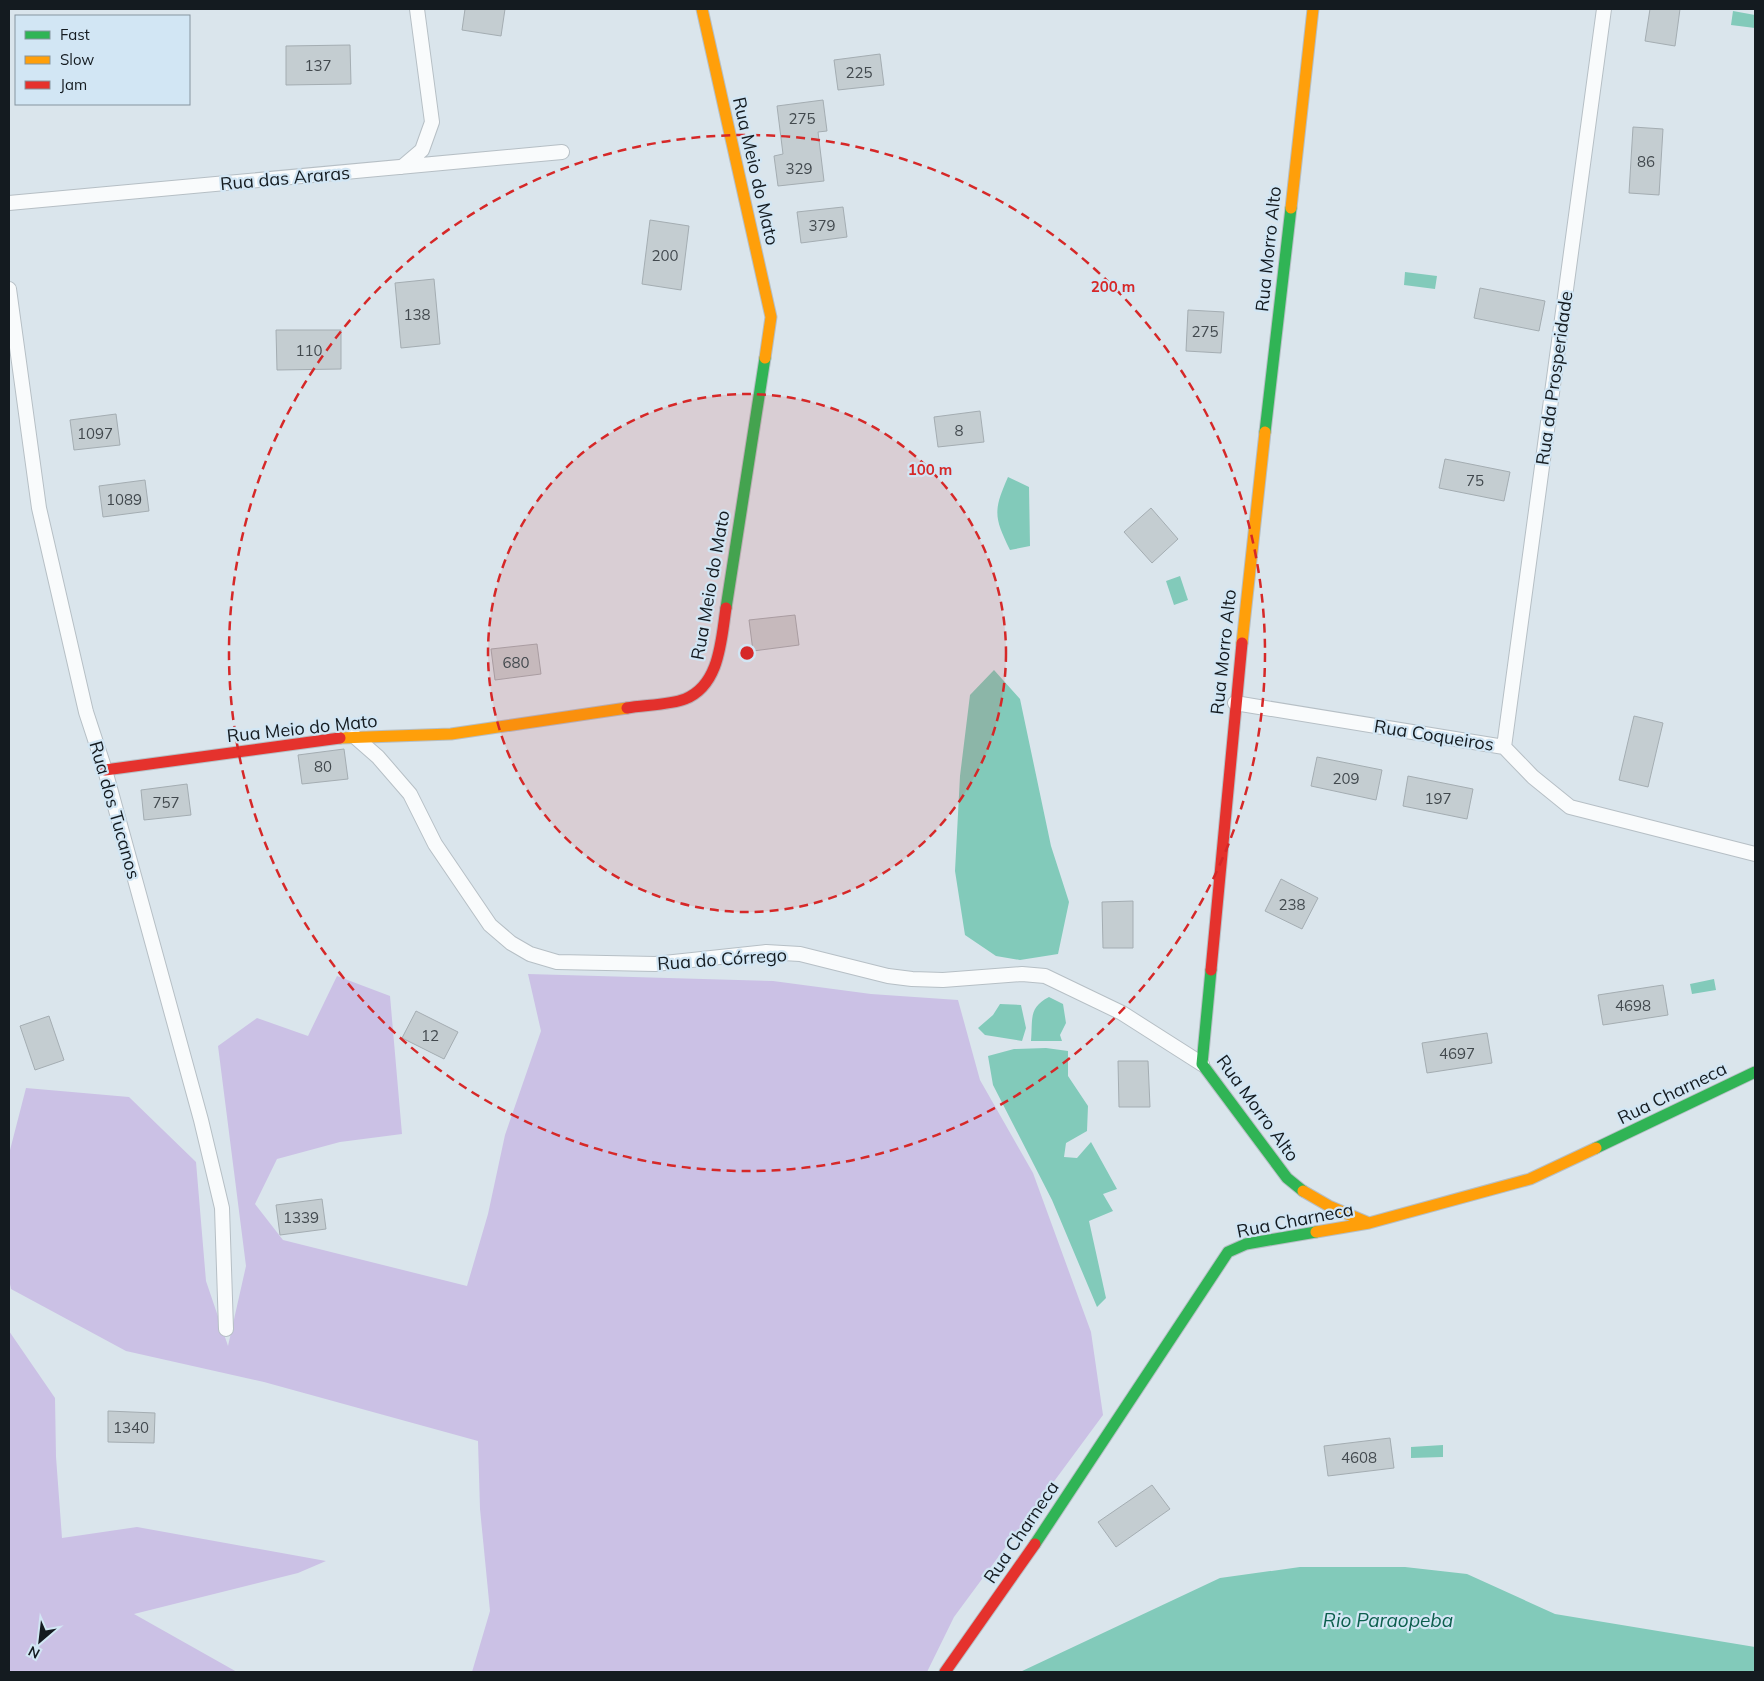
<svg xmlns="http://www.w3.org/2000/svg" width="1764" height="1681" viewBox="0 0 1764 1681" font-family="Mulish,sans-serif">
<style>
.green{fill:#cbc1e5}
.water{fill:#82caba}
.building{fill:#c4cdd1;stroke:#a4adb2}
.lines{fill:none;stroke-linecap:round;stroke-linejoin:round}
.street-casing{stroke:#b6bfc5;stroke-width:16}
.fast-casing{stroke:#b6bfc5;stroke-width:13}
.slow-casing{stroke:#b6bfc5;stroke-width:13}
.jam-casing{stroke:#b6bfc5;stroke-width:13}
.street{stroke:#f9fbfc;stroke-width:14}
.fast{stroke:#30b455;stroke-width:11}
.slow{stroke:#ff9f0a;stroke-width:11}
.jam{stroke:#e5322d;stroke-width:11}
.ring{fill:none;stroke:#d62828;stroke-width:2.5;stroke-dasharray:9 6}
.labels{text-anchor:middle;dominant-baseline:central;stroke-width:4.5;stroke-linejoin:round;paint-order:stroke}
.number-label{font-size:15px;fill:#42494e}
.street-label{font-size:18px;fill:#141b20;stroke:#d2e6f4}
.water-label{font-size:19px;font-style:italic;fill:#0c5e4d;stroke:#d2e6f4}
.centre{fill:#d62828;stroke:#d2e6f4;stroke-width:2.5}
.ring-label{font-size:15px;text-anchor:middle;font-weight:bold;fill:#d62828;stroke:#d2e6f4;stroke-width:4.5;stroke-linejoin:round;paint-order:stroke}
</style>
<rect width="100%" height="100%" fill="#dae5ec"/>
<path class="green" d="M528,974L773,981L871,994L958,1000L980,1080L1033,1173L1091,1332L1103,1415L954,1617L927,1672H472L490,1611L480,1509L478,1441L264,1382L126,1351L11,1289L9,1279V1154L26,1088L129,1097L196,1162L206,1281L228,1346L246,1266L218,1046L257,1018L308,1036L337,976L390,996L402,1134L340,1142L277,1159L255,1204L283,1240L467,1286L488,1214L505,1135L541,1031Z
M9,1331L55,1398L56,1457L62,1538L137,1527L326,1561L298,1573L134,1614L237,1672H9Z"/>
<path class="water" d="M1733,11L1755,15V28L1731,25Z
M1405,272L1437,276L1435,289L1404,285Z
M1008,477L1029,487L1030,546L1010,550C994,517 993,511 1008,477Z
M1180,576L1188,600L1174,605L1166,581Z
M994,670L1020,699L1051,846L1069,902L1058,954L1020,960L996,956L965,935L955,871L960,776L970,695Z
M1714,979L1716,990L1692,994L1690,984Z
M1049,997L1063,1004L1066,1023L1060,1035L1062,1041H1031C1033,1019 1028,1008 1049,997Z
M1000,1004L1021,1005L1026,1028L1022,1041L985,1035L978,1028L993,1015Z
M1046,1048L1068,1051V1076L1088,1106L1087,1131L1066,1143L1064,1157L1077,1158L1091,1142L1117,1189L1103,1194L1113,1211L1089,1221L1106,1298L1097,1307L1052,1200L993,1085L988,1056L1014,1049Z
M1443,1445V1457L1411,1458V1447Z
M1300,1567H1405L1467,1574L1555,1614L1755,1647V1672H1020L1220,1578Z"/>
<path class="building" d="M465,9H505L501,36L462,30Z
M1650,9H1680L1675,46L1645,41Z
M350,45L351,84L286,85V46Z
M880,54L884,85L838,90L834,60Z
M823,100L827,131L818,132L824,181L778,186L774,156L783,154L777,106Z
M1633,127L1663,129L1659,195L1629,193Z
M843,207L847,237L801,243L797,212Z
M650,220L689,226L681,290L642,284Z
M434,279L440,344L401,348L395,283Z
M1480,288L1545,301L1539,331L1474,318Z
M1188,310L1224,312L1221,353L1186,351Z
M276,330H341V369L277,370Z
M980,411L984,442L938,447L934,417Z
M116,414L120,445L74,450L70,420Z
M1445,459L1510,472L1504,501L1439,488Z
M145,480L149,511L103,517L99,486Z
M1151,508L1178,539L1152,563L1124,532Z
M795,615L799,645L753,651L749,620Z
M537,644L541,674L495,680L491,649Z
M1634,716L1663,723L1648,787L1619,780Z
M344,749L348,779L302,784L298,755Z
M1317,757L1382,770L1376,800L1311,786Z
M1408,776L1473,789L1467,819L1403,806Z
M187,784L191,815L144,820L141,790Z
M1281,879L1318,898L1302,929L1265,911Z
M1133,901V948H1103L1102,902Z
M1663,985L1668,1015L1603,1025L1598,995Z
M416,1011L458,1032L444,1059L402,1038Z
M49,1016L64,1060L35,1070L20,1026Z
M1487,1033L1492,1063L1427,1073L1422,1043Z
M1118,1061H1148L1150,1107H1119Z
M322,1199L326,1229L280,1235L276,1205Z
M108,1411L155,1413L154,1443L108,1442Z
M1390,1438L1394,1468L1328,1476L1324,1446Z
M1152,1485L1170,1509L1116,1547L1098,1522Z"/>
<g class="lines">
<g class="street-casing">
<path id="street" d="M402,167L422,150L432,122L417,9
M9,203L562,152
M9,289L39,508L86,712L105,770L201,1120L222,1208L226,1329
M1235,703L1504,747L1533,777L1570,807L1755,854
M354,736L378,757L410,794L435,844L490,925L511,943L530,954L557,962L655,964L766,952L800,954L888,976L912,979L943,980L1022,974L1045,976L1122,1013L1202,1064
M1504,747L1604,9"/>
</g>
<g class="fast-casing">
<path id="fast" d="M1265,432L1291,208
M726,608L765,358
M1211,970L1202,1064L1287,1178L1303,1191
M1596,1148L1755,1072
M1035,1544L1228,1252L1246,1244L1316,1232"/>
</g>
<g class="slow-casing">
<path id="slow" d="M702,9L771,317L765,358
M1291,208L1313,9
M1242,643L1265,432
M340,738L451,734L627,708
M1303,1191L1329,1206L1369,1223
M1316,1232L1369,1223L1530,1179L1596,1148"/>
</g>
<g class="jam-casing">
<path id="jam" d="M627,708C643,705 670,705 685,699C720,685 721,640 726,608
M105,770L340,738
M1211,970L1242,643
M945,1672L1035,1544"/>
</g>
<use href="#street" class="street"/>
<use href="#fast" class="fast"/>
<use href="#slow" class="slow"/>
<use href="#jam" class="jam"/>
</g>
<circle cx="747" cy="653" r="259" fill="#d62828" fill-opacity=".12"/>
<g class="ring">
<circle cx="747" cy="653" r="259"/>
<circle cx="747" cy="653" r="518"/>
</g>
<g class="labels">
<g class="number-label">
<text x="318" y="65">137</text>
<text x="859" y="72">225</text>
<text x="802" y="118">275</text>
<text x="1646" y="161">86</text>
<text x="799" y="168">329</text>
<text x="822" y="225">379</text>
<text x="665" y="255">200</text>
<text x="417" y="314">138</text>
<text x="1205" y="331">275</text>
<text x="309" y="350">110</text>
<text x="959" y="430">8</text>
<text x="95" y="433">1097</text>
<text x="1475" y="480">75</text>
<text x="124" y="499">1089</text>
<text x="516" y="662">680</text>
<text x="323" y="766">80</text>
<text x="1346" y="778">209</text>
<text x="1438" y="798">197</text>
<text x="166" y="802">757</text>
<text x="1292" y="904">238</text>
<text x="1633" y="1005">4698</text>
<text x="430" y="1035">12</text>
<text x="1457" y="1053">4697</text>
<text x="301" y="1217">1339</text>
<text x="131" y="1427">1340</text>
<text x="1359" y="1457">4608</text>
</g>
<g class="street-label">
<text transform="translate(756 171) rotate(77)">Rua Meio do Mato</text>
<text transform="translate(285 178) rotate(-5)">Rua das Araras</text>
<text transform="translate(1268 249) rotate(-84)">Rua Morro Alto</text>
<text transform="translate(1554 378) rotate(-82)">Rua da Prosperidade</text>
<text transform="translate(710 585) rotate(-80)">Rua Meio do Mato</text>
<text transform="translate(1223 652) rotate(-84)">Rua Morro Alto</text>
<text transform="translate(302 728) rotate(-6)">Rua Meio do Mato</text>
<text transform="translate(1434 735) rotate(9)">Rua Coqueiros</text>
<text transform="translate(115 810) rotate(74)">Rua dos Tucanos</text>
<text transform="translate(722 959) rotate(-4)">Rua do Córrego</text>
<text transform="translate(1672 1093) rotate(-26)">Rua Charneca</text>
<text transform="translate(1258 1108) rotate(54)">Rua Morro Alto</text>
<text transform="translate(1295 1220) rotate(-11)">Rua Charneca</text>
<text transform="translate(1021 1532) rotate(-56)">Rua Charneca</text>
</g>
<g class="water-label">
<text x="1388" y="1620">Rio Paraopeba</text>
</g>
</g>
<circle cx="747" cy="653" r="8" class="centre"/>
<g class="ring-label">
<text x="1113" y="292">200 m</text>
<text x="930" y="475">100 m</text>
</g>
<rect width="1764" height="1681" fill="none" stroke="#141b20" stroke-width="20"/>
<rect x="15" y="15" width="175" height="90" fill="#d2e6f4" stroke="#86959f"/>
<rect x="25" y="31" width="25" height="8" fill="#30b455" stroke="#86959f"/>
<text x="60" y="40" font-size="15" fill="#141b20">Fast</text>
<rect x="25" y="56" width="25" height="8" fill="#ff9f0a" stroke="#86959f"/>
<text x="60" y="65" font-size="15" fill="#141b20">Slow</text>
<rect x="25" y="81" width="25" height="8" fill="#e5322d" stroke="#86959f"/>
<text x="60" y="90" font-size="15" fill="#141b20">Jam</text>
<g transform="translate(40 1641) rotate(208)" stroke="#d2e6f4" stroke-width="4" paint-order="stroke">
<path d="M0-4L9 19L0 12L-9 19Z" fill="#141b20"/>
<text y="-8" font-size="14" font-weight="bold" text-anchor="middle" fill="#141b20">N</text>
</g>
</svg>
